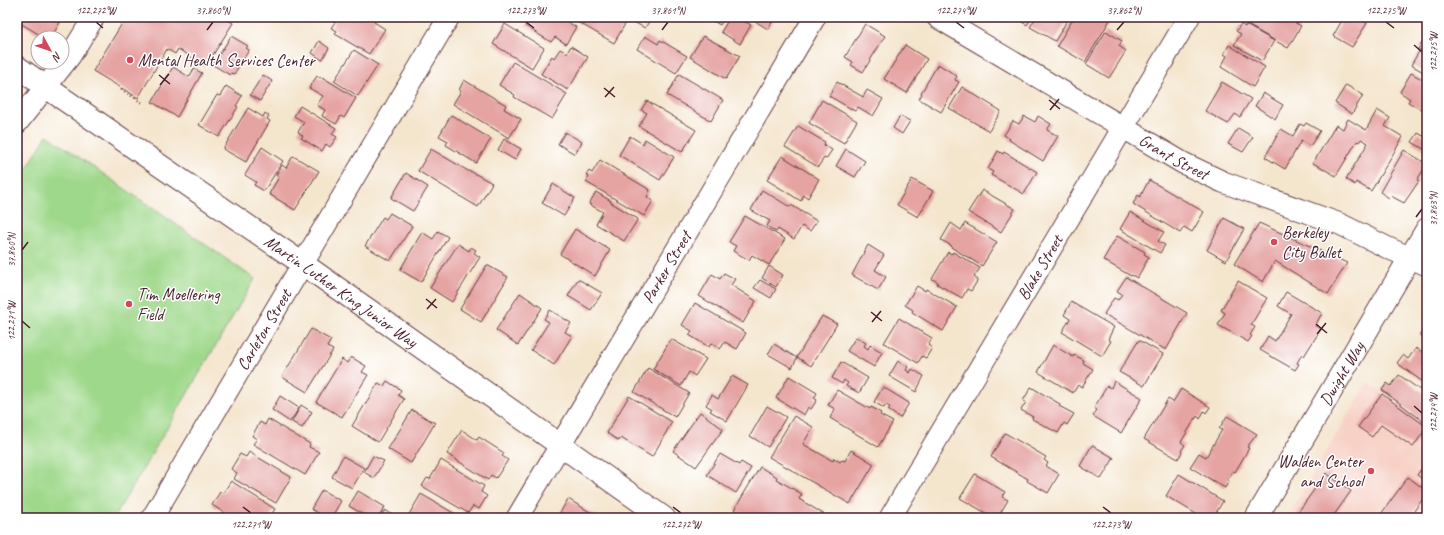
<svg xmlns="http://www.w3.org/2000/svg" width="1444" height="535" viewBox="0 0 1444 535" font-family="Caveat,sans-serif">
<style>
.built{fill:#f7d1c6}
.green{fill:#9ed88a;stroke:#747c5a}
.building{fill:#e5a3a2}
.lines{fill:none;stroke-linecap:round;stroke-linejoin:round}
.minor-casing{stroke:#643d43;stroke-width:23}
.tertiary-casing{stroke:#643d43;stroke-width:24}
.path{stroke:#643d43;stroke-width:2.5;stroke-dasharray:1 3;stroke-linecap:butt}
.minor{stroke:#fff;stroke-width:21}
.tertiary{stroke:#fff;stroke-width:22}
.ticks{fill:none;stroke:#4a1f2b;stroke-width:1.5}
.poi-dot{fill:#d1495b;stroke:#fff;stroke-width:1.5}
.labels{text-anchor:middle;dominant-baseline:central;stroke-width:3;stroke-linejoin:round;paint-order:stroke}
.poi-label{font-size:17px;fill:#4a1f2b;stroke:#fff;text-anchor:start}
.street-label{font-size:17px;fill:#4a1f2b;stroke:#fff}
.neatline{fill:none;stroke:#4a1f2b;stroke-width:1.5}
.ticks-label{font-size:10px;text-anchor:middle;fill:#4a1f2b}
</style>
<rect width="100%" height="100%" fill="#fff"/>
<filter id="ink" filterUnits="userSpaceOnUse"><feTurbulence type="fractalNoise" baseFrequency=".025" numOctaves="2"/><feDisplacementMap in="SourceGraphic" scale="8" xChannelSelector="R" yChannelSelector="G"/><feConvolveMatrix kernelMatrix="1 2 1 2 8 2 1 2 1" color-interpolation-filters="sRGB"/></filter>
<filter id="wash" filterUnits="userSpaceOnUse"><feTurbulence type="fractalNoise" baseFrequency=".012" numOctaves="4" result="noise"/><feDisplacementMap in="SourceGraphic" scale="16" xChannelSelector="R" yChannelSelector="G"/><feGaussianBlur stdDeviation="0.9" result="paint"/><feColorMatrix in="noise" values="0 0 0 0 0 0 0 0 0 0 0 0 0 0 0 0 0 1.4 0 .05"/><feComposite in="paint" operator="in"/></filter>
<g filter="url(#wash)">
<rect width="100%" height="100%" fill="#f4e5cd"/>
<path class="built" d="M1368,382L1427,426V518H1290L1288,516Z"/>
<path class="green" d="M47,135L255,279L114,518H17V185Z"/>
<g id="blocks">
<path class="building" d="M23,17H63L51,38H45L20,23Z
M126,17H223L233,23L206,66L178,49L175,54L167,49L138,98L93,71Z
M326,17H376L374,22L385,29L369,54L335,34L337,31L331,28L335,22Z
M516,17H559L576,27L566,44L555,37L551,42L525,26L527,23Z
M569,17H652L645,28L628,19L614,43Z
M707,17H725L720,25Z
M730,17H737L751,25L740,44L721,32Z
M748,17H775L768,29Z
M1014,17H1032L1027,25Z
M1036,17H1069L1055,41L1030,27Z
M1074,17H1105L1110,20L1085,62L1057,46Z
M1247,17H1285L1301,26L1288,48L1244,23Z
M1344,17H1358L1367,23L1352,47L1333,36Z
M505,24L544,48L532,68L493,44Z
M865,24L885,36L863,72L851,65L853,62L845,57Z
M1241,24L1245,27L1246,25L1274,41L1262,61L1234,45L1241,34L1236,31Z
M1106,31L1122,41L1119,46L1126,51L1109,78L1086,64Z
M231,36L248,46L246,48L249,50L234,74L231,73L230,75L213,65Z
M645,36L658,44L660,40L687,56L676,73L637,49Z
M703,36L740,56L726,79L690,57Z
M319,41L329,48L322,60L312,53Z
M1422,43L1427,44V74L1411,65L1420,50L1418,49Z
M905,45L927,59L907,93L884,79Z
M1229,45L1265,67L1253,87L1221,67L1227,56L1224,54Z
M571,46L588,57L568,90L541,74L552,56L554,58L560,49L567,53Z
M354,50L378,65L358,96L334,81Z
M513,62L567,94L552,119L514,97L515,95L499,85Z
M938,64L957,76L955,80L959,82L941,112L919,99L922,94L921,93Z
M173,67L189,77L194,69L202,73L177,117L152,102Z
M1411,73L1427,82V113L1408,102L1410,99L1400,92Z
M679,74L723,100L711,121L667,95Z
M263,75L272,81L260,101L250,95Z
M317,76L321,78L322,77L356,98L344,118L341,116L336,124L322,116L325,110L317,105L323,96L309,88Z
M464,80L506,105L504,109L521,119L509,138L453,104L461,91L459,90Z
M837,82L863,97L867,90L883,99L873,116L858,107L855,111L829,96Z
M1222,82L1251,99L1240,117L1235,114L1228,124L1205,111Z
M1346,85L1363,95L1352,114L1335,103Z
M226,86L242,96L236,106L238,107L219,137L199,125L217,95L220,96Z
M962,87L1001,111L989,131L949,108Z
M1263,93L1283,105L1275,119L1255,106Z
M822,100L857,121L844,143L809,123Z
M647,101L696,130L682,152L639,126L647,113L641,110Z
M300,106L336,128L332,134L337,137L330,147L326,144L322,151L301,138L303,136L298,132L304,122L294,116Z
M248,108L263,117L265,113L269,116L267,119L270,121L246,162L223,149Z
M1377,110L1390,118L1385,126L1403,137L1371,191L1356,182L1355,185L1346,179L1368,143L1361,139L1359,142L1357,141L1336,176L1313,163L1336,125L1343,129L1348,119L1366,130Z
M451,115L491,139L476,163L446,145L448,141L439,136Z
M900,116L910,121L902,134L893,128Z
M1024,116L1035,122L1038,116L1051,124L1047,130L1058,136L1043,161L1009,140L1010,139L1004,135L1013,121L1019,124Z
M1306,123L1320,131L1310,146L1301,141L1285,169L1265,157L1281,129L1293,136L1300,124L1304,126Z
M798,126L825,142L824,145L832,150L826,159L824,158L818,167L785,147Z
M1238,128L1253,137L1243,152L1228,144Z
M565,132L582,142L575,154L558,144Z
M1418,133L1427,138V151L1412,142Z
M630,136L643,144L645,139L674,157L660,180L619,155Z
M504,139L521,149L515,160L498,150Z
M262,147L283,161L264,191L254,185L256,182L245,175Z
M431,149L470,172V171L492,183L478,207L418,171Z
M846,149L865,161L855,177L836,166Z
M1404,150L1427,164L1417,180L1419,181L1404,203L1391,196L1389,198L1380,192Z
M998,151L1003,154L1004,152L1037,172L1024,194L991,175L993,172L988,169Z
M293,156L319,171L295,210L269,194L279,177L276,175L282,165L286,168Z
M782,156L819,179L808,198L804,195L801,201L767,180Z
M600,160L650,190L647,197L653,201L644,216L586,182L589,177L586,175L589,171L592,173Z
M406,173L428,187L413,211L391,198Z
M912,179L933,191L918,217L897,205Z
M1149,180L1204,212L1192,232L1184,227L1180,233L1133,204L1138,195L1140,197Z
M553,184L575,198L564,216L542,203Z
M762,190L790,207L791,205L817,221L810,231L802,226L794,239L778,229L776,232L767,226L770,221L751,210Z
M982,190L1015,209L1001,232L968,212Z
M596,192L611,201L610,202L638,219L624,241L596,224L603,212L589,204Z
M1130,212L1164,232L1158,241L1165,245L1160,253L1120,229Z
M390,213L412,226L390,261L365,246L383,217L386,219Z
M745,216L785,239L769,265L752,255L749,260L733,251L736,246L729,242Z
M1224,218L1244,229L1226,261L1207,250Z
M951,223L961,230L965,223L997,242L982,266L951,247L952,246L941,240Z
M1259,223L1347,263L1328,294L1275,261L1263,282L1234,264Z
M575,229L610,250L595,276L560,254Z
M438,231L448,237L421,282L400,270L422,232L433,239Z
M1117,236L1145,252L1144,254L1149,257L1137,278L1132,275L1131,276L1103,260Z
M458,244L469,251L471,247L476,250L474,253L480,257L452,302L430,288Z
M868,245L884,255L875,270L886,277L878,290L852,275Z
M948,252L952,254L953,252L980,268L974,277L978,280L971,291L967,289L962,298L937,284L938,282L932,279Z
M487,265L508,277L481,322L460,309Z
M769,266L783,275L776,287L762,278Z
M724,273L735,279L731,285L756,301L743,323L699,296L712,274L720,279Z
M1126,277L1187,313L1166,350L1104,314L1114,298L1118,300L1122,294L1117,291Z
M578,279L602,293L591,310L568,296Z
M760,280L776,289L771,298L754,288Z
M1238,281L1267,298L1251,325L1255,327L1250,335L1252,336L1248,342L1218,325L1225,313L1221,310Z
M917,286L925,291L926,289L957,307L943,331L912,312L913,310L905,305Z
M1286,292L1322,313L1315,326L1321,329L1304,356L1302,354L1297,363L1299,364L1295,370L1260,350L1268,336L1275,341L1291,314L1278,306Z
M520,293L542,308L518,345L496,330Z
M1071,302L1114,327L1108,339L1111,341L1102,356L1062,332L1070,319L1064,315Z
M695,303L746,333L737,349L725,342L720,349L711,343L709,347L689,335L692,331L682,325Z
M550,310L571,323L565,332L572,336L554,365L531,350L549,322L544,319Z
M822,316L837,324L811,366L797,357Z
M899,318L932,338L928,345L932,348L926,358L922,356L918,363L884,343Z
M1427,326V339L1420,335Z
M311,329L331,340L327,347L333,350L307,392L282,377Z
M856,337L866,343L864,346L868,349L870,345L882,352L874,367L847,351Z
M671,339L706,359L695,376L689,372L681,386L653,369Z
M1139,340L1163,354L1144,386L1119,372Z
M774,344L797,358L792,368L768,354Z
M1053,345L1073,357L1074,355L1084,360L1083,363L1093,369L1082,387L1078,385L1073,393L1038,372Z
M1416,348L1427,355V385L1397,363L1403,355L1408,359Z
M351,357L366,366L362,372L368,375L342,417L316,402L342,359L347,363Z
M898,361L908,367L906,370L910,373L912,369L924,376L916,392L889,376Z
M841,362L868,378L859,393L846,386L848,383L844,380L842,384L832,378Z
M648,368L689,393L675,417L634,392Z
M1399,375L1427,395V410L1423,415L1426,417L1423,421L1382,390L1387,383L1391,386Z
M732,376L748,385L727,421L710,411L712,409L706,405L712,395L718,399Z
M789,376L817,393L814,398L817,400L811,409L808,407L804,415L776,398Z
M387,381L401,390L398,395L404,399L378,442L352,426L378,383L384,386Z
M1114,381L1142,398L1121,433L1093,416L1097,410L1094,408L1107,386L1111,388Z
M883,387L909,403L900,418L888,410L890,407L886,405L884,408L874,402Z
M1031,387L1060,404L1059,406L1074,414L1067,425L1064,423L1058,433L1032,419L1033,417L1021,410L1026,402L1023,401Z
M1181,389L1210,407L1206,413L1204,411L1200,419L1197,416L1181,442L1185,445L1181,451L1182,452L1178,459L1144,439L1168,399L1173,402Z
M837,390L870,409L871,407L881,413L880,415L893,422L878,447L830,418L835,409L828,405Z
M1382,394L1427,427L1413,447L1381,425L1372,437L1358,427Z
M280,396L299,408L290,422L272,410Z
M629,396L672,422L652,457L621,438L619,441L607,433Z
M301,405L312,412L302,428L292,422Z
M767,406L786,417L768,447L750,436Z
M412,410L435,423L411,463L388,449Z
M700,412L723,429L696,467L673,451Z
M794,416L813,427L803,444L833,461L834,458L840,462L842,460L845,461L851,450L874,464L850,504L769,457Z
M1227,416L1257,434L1247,447L1249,448L1235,472L1233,471L1227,480L1229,481L1225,488L1190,467L1199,453L1206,457L1222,430L1219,429Z
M268,419L310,444L309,447L319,452L305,475L253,444L257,439L252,436L260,422L265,425Z
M462,430L477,440L479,437L504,453L502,456L508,460L496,478L491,475L488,480L447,454Z
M1005,433L1046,457L1044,460L1048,463L1046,466L1059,474L1048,493L1027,481L1028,479L991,457Z
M1092,445L1114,458L1101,479L1080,466Z
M249,452L291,477L276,503L234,479L237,473L231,469L240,454L246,457Z
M720,454L739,465L741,462L751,468L736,493L707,475Z
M343,456L364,468L352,488L332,477Z
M373,456L384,461L374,478L364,472Z
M441,460L484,486L481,492L487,496L479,509L473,506L468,513L422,486L427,478L430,479Z
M1427,461V482L1417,475Z
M760,467L777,477L776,479L802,494L799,499L830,518H746L734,510Z
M1326,473L1351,491L1332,518H1301L1296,515Z
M975,474L1005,492L1002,497L1008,500L998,517L992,514L991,516L960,498Z
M1179,474L1223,501L1213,518H1203L1166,496Z
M1408,477L1427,491V493L1409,518H1387L1381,514Z
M231,481L275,509L269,518H233L212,505L220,492L223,493Z
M322,490L341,501L331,518H327L311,509Z
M358,491L385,507L378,518H369L349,506Z
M421,494L462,518H407Z
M568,499L600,518H557Z
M385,510L398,518H380Z"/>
</g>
</g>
<g filter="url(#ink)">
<use href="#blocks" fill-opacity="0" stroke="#643d43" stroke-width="1"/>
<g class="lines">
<g class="minor-casing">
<g id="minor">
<path id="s1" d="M937,17L1183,163L1223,182L1340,224L1388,248L1427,265"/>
<path d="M17,123L70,56L94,17"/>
<path id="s2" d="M152,518L449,17"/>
<path id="s3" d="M517,518L815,17"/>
<path id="s4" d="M890,518L1189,17"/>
</g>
</g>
<g class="tertiary-casing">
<g id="tertiary">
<path id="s5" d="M17,67L303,264L664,518"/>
<path id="s6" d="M1256,518L1427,229"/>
</g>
</g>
<path class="path" d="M121,89L144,104"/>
<use href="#minor" class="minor"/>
<use href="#tertiary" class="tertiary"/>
</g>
</g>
<path class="ticks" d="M96,22L103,28M526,22L534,28M956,22L964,28M1386,22L1394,28M207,30L213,22M662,30L668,22M1117,30L1124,22M1414,45L1422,52M159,75L170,84M160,85L169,74M604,88L615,97M605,97L614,87M1049,100L1060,109M1050,110L1059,99M1416,217L1422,209M22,250L28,242M426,299L437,308M427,309L436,299M871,312L882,321M22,321L30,328M872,322L881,311M1316,324L1327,333M1317,334L1326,323M1414,406L1422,413M243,507L251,513M673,507L681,513M1103,507L1111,513"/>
<g class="poi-dot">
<circle cx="130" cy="60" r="4"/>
<circle cx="1274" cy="242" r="4"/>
<circle cx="129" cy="304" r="4"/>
<circle cx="1371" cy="471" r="4"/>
</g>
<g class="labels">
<g class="poi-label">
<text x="138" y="60">Mental Health Services Center</text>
<text x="1282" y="232">Berkeley<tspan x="1282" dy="20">City Ballet</tspan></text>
<text x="137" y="294">Tim Moellering<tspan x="137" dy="20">Field</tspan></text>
<text x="1363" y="461" text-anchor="end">Walden Center<tspan x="1363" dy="20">and School</tspan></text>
</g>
<g class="street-label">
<text stroke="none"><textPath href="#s1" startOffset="275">Grant Street</textPath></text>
<text stroke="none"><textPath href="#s3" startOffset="292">Parker Street</textPath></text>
<text stroke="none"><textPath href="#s4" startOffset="292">Blake Street</textPath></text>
<text stroke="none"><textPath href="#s5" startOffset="394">Martin Luther King Junior Way</textPath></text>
<text stroke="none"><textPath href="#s2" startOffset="219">Carleton Street</textPath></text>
<text stroke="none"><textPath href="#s6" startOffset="168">Dwight Way</textPath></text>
</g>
</g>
<rect width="1444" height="535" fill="none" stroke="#fff" stroke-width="44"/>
<g transform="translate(50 50) rotate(130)"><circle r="19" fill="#ffffff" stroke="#b7a5aa"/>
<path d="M0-3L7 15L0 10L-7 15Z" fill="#d1495b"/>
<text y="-6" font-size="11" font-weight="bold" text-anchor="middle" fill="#4a1f2b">N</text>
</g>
<rect x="22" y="22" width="1400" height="491" class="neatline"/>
<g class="ticks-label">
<text x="96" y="14">122.272°W</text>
<text x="213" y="14">37.860°N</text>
<text x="526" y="14">122.273°W</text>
<text x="668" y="14">37.861°N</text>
<text x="956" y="14">122.274°W</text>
<text x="1124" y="14">37.862°N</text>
<text x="1386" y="14">122.275°W</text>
<text transform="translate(1433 52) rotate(-90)" y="4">122.275°W</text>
<text transform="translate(1433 209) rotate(-90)" y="4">37.863°N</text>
<text transform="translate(11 250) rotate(-90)" y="4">37.860°N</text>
<text transform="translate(11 321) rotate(-90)" y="4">122.271°W</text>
<text transform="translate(1433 413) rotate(-90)" y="4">122.274°W</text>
<text x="251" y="528">122.271°W</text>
<text x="681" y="528">122.272°W</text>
<text x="1111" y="528">122.273°W</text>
</g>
</svg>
